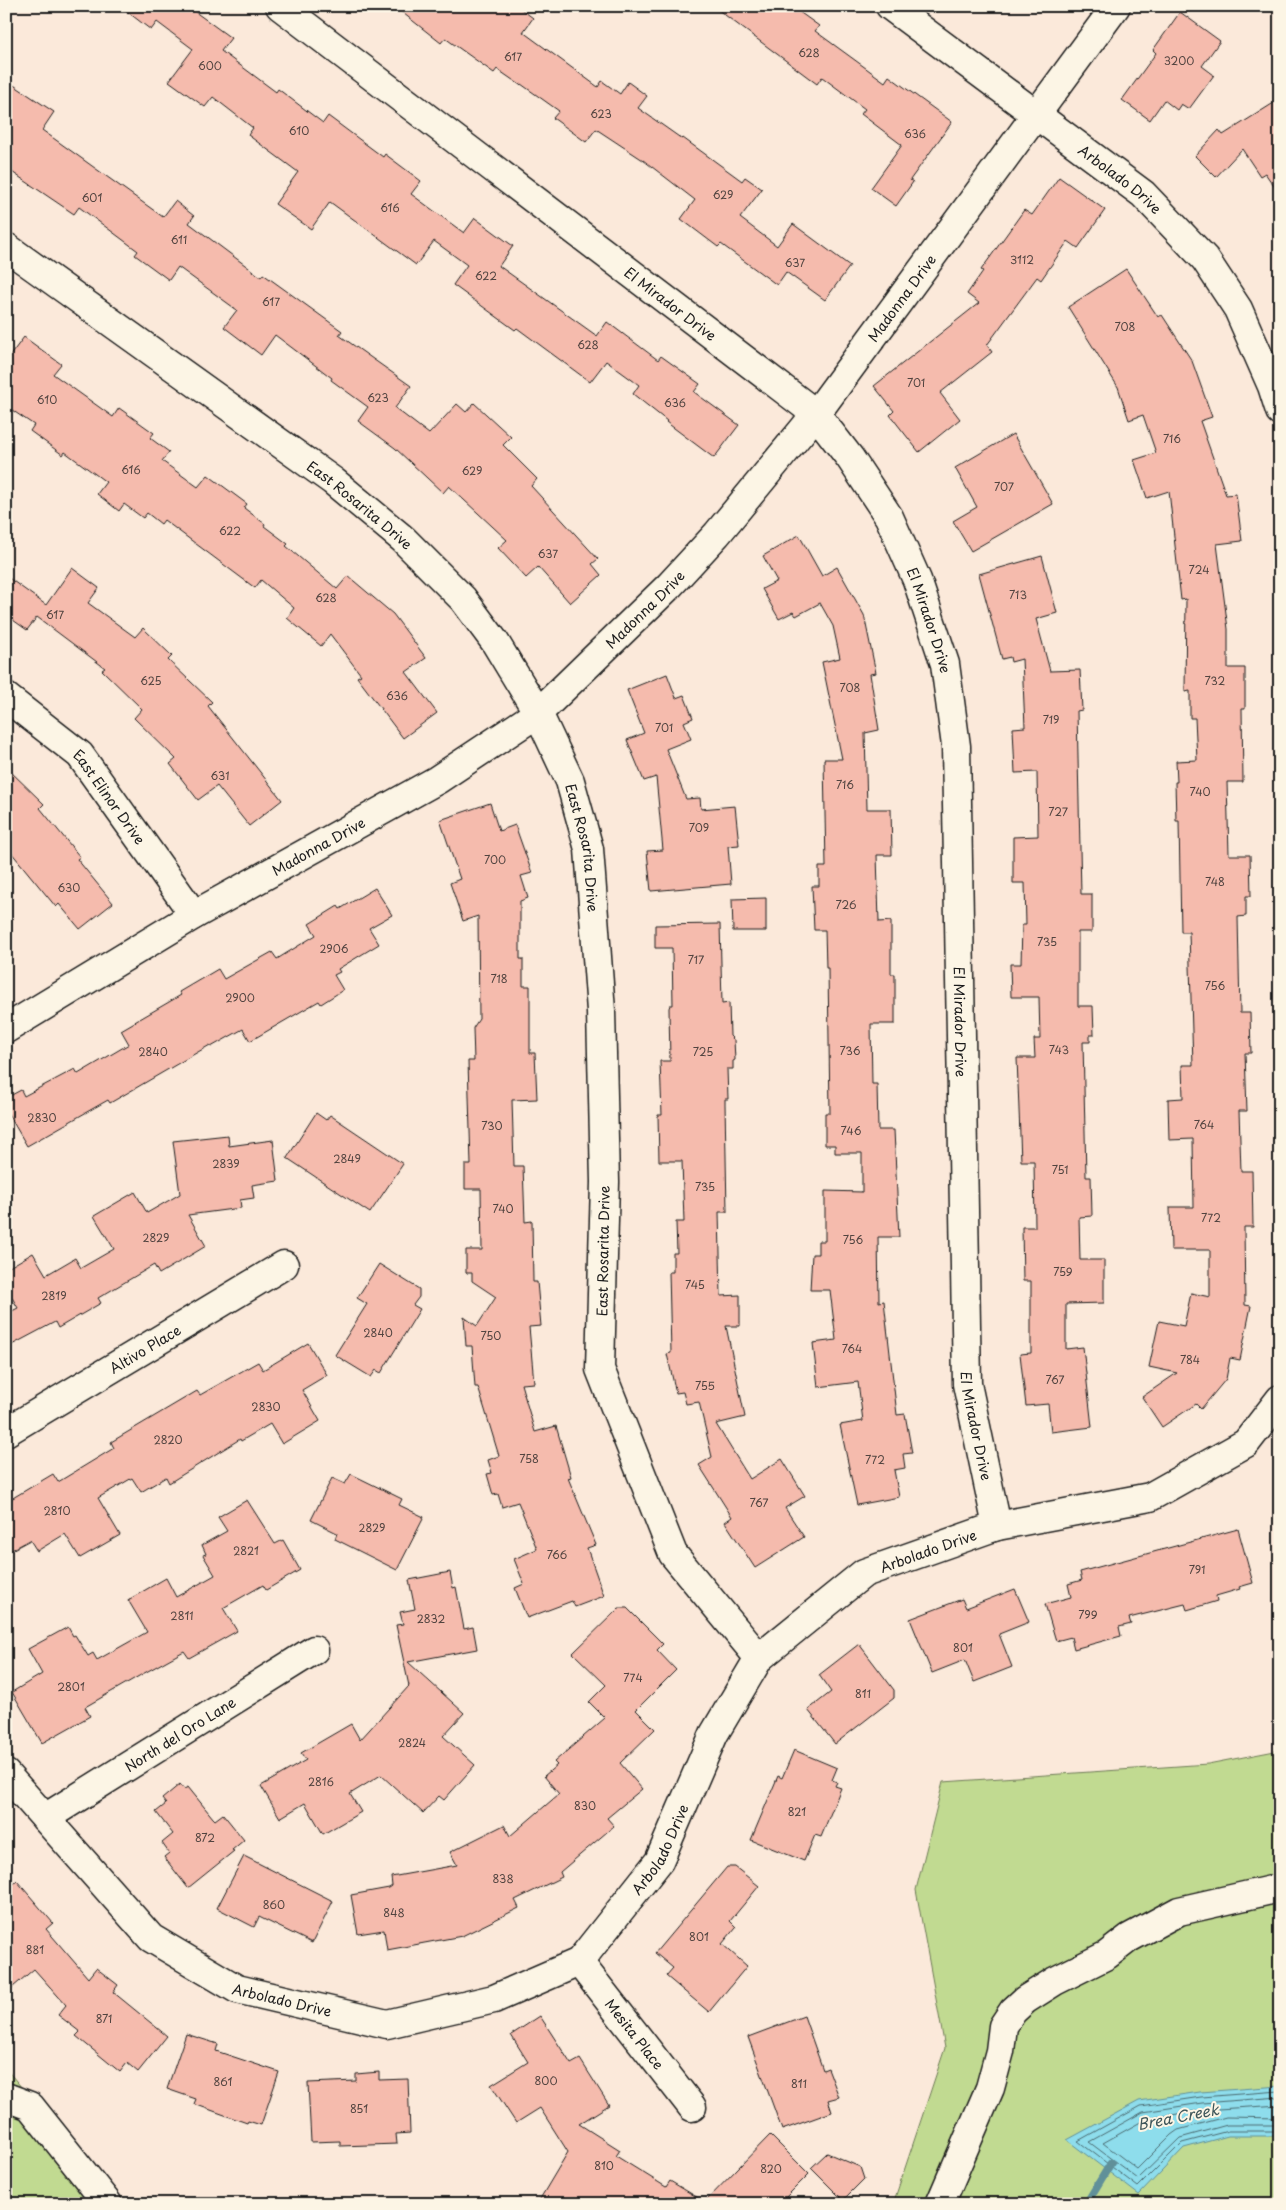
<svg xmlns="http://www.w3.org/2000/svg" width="1286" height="2210" viewBox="0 0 1286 2210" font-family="'Playpen Sans',sans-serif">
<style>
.green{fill:#c1da91;stroke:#6e7b56}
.water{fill:#8eddec;stroke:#609099}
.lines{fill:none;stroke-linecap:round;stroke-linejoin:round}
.shore{stroke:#4a696f;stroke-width:1}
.stream{stroke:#609099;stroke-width:8}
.building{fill:#f5bbad;stroke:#1c1c1c}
.minor-casing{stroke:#1c1c1c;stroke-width:31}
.minor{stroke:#fcf5e5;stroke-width:28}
.labels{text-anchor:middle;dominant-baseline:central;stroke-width:4;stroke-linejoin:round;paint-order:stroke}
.number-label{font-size:11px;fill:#524440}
.street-label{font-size:14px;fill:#1c1c1c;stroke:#fcf5e5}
.water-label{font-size:15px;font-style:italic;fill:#3e565a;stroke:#fcf5e5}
</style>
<rect width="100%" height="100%" fill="#fbe9da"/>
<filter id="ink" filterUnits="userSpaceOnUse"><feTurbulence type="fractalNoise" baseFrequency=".02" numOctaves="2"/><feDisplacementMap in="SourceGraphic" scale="10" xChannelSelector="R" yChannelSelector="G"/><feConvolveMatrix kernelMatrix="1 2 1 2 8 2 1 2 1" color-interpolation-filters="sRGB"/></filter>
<g filter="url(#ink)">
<path class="green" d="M1280,1750V2204H893L945,2048L916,1890L943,1782L1208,1764Z
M6,2069L120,2204H6Z"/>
<path class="water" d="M1280,2086V2136H1228L1184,2148L1139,2195L1067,2140L1139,2101L1200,2092Z"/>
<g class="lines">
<path class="shore" d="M1280,2091L1201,2097L1141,2106L1078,2141L1138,2187L1182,2143L1228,2131H1280
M1280,2097L1202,2103L1143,2112L1089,2142L1138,2179L1180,2138L1227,2125H1280
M1280,2105L1203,2110L1146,2119L1103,2143L1137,2169L1171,2135L1178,2130L1226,2117L1280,2118"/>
<path class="stream" d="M1086,2204L1111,2163"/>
</g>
<path class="building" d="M120,6H187L231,38L221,51L276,92L278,89L323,123L328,116L383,157L385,154L421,181L411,194L464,233L475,218L513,246L499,266L597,336L607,322L658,360L661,356L700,384L694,392L739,425L714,458L666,422L667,421L633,394L639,385L606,361L590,382L517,328L515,330L453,285L467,265L434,241L416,265L330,202L311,229L275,204L298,172L248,135L253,128L213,97L205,107L169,81L193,49L157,22L151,30Z
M394,6H517L533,18L523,32L598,87L602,81L620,94L628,82L647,96L638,108L682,139L683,138L742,181L745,177L762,189L740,218L777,246L793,224L850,266L825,300L786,272L777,285L721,244L718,247L681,219L695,200L643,160L596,129L586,142L553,118L559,111L521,84L520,85L497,69L494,73L445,38L441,43Z
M713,6H791L819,26L815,31L885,82L889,76L952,122L910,180L913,182L896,206L871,188L902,145L861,114L865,109L822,77L817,84Z
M1180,12L1220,41L1202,66L1214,75L1189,109L1181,104L1177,110L1164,100L1150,120L1122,100L1156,53L1153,50Z
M6,80L54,112L42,130L163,217L175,201L194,216L189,223L261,277L263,274L342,331L339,335L411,386L395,408L429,434L457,404L466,412L474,403L511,437L503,445L537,479L531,486L598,559L592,564L601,575L570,603L538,567L526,578L498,548L507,540L449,486L443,493L395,448L358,421L368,407L331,380L332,378L275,335L261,355L224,327L237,310L178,267L169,280L135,255L138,251L79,207L74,214L6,168Z
M1280,99V195L1265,173L1260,176L1242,149L1216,177L1195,156L1219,130L1223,135Z
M1059,177L1105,210L1078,248L1068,241L1041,280L1037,277L987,345L992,352L940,393L960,419L919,452L890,415L894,411L874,386L979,303L967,294L983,271L981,270L1024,210L1032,215Z
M1126,269L1158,317L1162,315L1192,361L1212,417L1200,421L1226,495L1236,494L1242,541L1217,544L1228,629V668H1245V709H1242L1243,782H1227L1229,855H1250L1251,896H1246V916L1238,917L1240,1013H1250L1251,1053H1245L1247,1111H1239L1241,1171H1252L1253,1227H1244L1245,1305L1251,1306L1240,1360L1230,1358L1226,1379L1201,1409L1196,1404L1162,1427L1142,1397L1177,1373L1149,1367L1159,1321L1184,1326L1191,1293L1210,1297V1250H1171L1170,1207H1194L1193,1139L1169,1140L1168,1099L1183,1098L1182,1065H1193L1189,932H1181L1179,821H1176L1175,782H1177L1176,761L1197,760L1195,718H1190V691L1185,692L1186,599L1181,600L1169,491L1147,498L1134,460L1156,453L1143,415L1129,420L1118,387L1068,307Z
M24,337L61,364L53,374L113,417L119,408L154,433L150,438L169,452L162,461L198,487L208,475L247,504L244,508L265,524L264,526L288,544L286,546L337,589L348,576L393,614L426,658L406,672L437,713L403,738L357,677L361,675L330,634L321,646L287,618L294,608L261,580L255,588L164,520L161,524L147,513L143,518L124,504L119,511L97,494L106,482L65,452L63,455L30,431L34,425L6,406V361Z
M1013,434L1053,504L971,551L953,521L977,507L955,468Z
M799,535L822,576L837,567L864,615L876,673L870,674L879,730L865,733L867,809H891L892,855H877L879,922L891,921V974H895V1024H871L872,1084H877L878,1130H894L899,1237H878L879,1302L884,1301L897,1415L905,1414L912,1453L903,1454L905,1468L894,1470L899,1497L857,1505L840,1425L863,1421L858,1382L818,1387L813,1343L836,1340L830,1290H810L812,1254H818V1241H825V1191L862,1192V1153H835V1145H825V1113H830L828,968H826L825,930H814L812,886H819V867H826L824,759H842L822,662L840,658L833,626L820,603L796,616L793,612L779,619L762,589L777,581L763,556Z
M1042,556L1057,613L1036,619L1050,671L1080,670L1082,710L1077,711L1081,894H1092V932H1078V1006H1093L1094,1035H1090V1042H1083L1086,1177H1091L1092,1216L1079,1217L1080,1260H1104V1303L1066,1304V1349L1083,1347L1092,1427L1051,1432L1048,1404L1026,1406L1020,1354L1031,1353V1281H1023L1022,1227H1035L1034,1161H1021L1017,1058H1035L1034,1039H1040L1039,997H1011L1010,964H1021L1022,925H1026L1025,883H1013V837L1038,836L1037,772L1015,773L1013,728L1025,727L1022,659L1011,662L1010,657L1002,659L979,574Z
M72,568L99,588L88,603L135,637L143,628L172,656L168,660L212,702L208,706L282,800L249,826L217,786L198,800L170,764L176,759L134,718L142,709L102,670L105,668L37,617L27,630L6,615V576L46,605Z
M667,674L676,698L684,695L693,718L684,722L691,739L666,749L686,799L700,798L701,809L735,806L739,845L728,846L731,884L651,891L647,851L663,850L656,777L644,781L627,740L644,733L627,690Z
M6,767L44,804L40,808L80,857L77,859L113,903L80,929L59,904L56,907L6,846Z
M490,803L499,831L515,825L532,873L521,876L528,898L520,901V959H523V986H530V1053H535L537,1099L512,1100L514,1166H523L525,1222L532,1221L533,1282H537L541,1326L529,1327L534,1383L521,1384L535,1432L556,1426L571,1477L568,1478L596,1545L587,1548L604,1596L575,1607L572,1601L527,1618L515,1588L524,1584L514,1559L537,1549L518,1502L502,1507L498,1494L493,1495L487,1474L492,1473L488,1460L499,1456L478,1387H475L472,1346H466L464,1317L477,1326L496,1297L472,1281V1273H466V1250H482L481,1189H465V1165H471L468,1061H474L473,1028L479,1019L478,916L463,921L450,883L460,879L440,820Z
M375,888L392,915L369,928L379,944L338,969L340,972L334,975L343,990L321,1004L319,1001L250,1041L243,1029L211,1047L210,1045L110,1103L108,1100L27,1146L6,1110V1098L21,1090L24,1096L75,1069L78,1074L129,1044L121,1030L181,995L179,992L218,969L224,979L272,952L277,959L316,935L309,924L338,906L340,909Z
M766,898V931H733L732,899Z
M720,924L722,1004L729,1003L730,1036L734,1040L735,1060L733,1061V1069H727L728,1099H725V1104L727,1212H719L721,1296L740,1295V1326H726L745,1417L716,1424L750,1479L782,1459L805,1496L785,1508L804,1537L755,1568L725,1522L732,1517L699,1465L712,1457L699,1402L686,1404L683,1392L676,1393L667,1354L671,1353L669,1272H673V1253H677L676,1222H684L682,1161H659L658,1115H662L660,1061H670L669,1008L670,1005H673L672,948H655V925Z
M316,1113L326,1120L330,1115L403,1164L370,1213L287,1158Z
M228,1135L229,1146L273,1140L278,1181L252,1185L254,1198L240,1200L241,1208L188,1215L206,1246L159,1274L154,1265L98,1298L101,1303L58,1328L55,1322L6,1348V1314L18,1308L6,1287V1269L33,1253L46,1275L75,1258L81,1268L114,1249L94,1216L135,1192L147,1213L180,1194L173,1141Z
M379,1264L419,1289V1297L413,1305L420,1309L381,1373L376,1370L371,1377L335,1355L367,1304L357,1298Z
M308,1343L327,1375L302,1390L320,1421L282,1444L270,1424L241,1441L240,1439L169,1483L166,1477L141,1492L132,1478L98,1498L120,1535L80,1558L65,1534L37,1551L30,1540L6,1553V1502L53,1474L58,1482L114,1448L111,1442L197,1391L200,1395L258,1362L263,1370Z
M351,1474L402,1499L399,1505L424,1517L397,1570L335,1539L337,1533L311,1520L332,1478L345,1484Z
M247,1500L275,1544L283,1540L300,1570L266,1590L263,1585L223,1608L237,1631L189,1658L184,1651L139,1676L85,1707L90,1716L42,1743L12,1692L42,1674L28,1649L68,1627L73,1636L75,1635L88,1656L93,1653L97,1660L147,1632L128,1600L166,1578L176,1597L215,1575L203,1555L206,1554L202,1545L227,1531L218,1517Z
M1238,1529L1253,1583L1239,1587L1240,1589L1216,1596L1217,1601L1187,1610L1185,1604L1129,1618L1131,1624L1119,1627L1121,1636L1074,1649L1071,1637L1056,1641L1045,1604L1071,1597L1068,1584L1082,1580L1080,1572Z
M450,1572L453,1588L456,1587L464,1629L473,1627L477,1649L408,1662L464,1713L443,1736L475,1765L444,1800L439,1796L423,1813L381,1775L350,1794L361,1812L323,1834L305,1803L280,1818L261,1786L306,1760L301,1753L351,1724L360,1740L409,1686L396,1625L403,1624L400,1612L415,1609L409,1580Z
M1015,1589L1029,1622L999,1634L1012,1667L974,1682L965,1660L932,1673L910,1619L962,1599L966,1608Z
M619,1608H627L663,1644L657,1650L676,1670L636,1710L655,1729L620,1763L642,1789L607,1818L614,1826L560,1872L562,1877L515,1900L519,1908L462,1936L387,1950L384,1930L358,1934L351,1895L389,1888L392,1886L391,1877L457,1865L450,1852L504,1825L510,1836L559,1794L544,1776L557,1765L554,1762L605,1718L589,1702L606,1685L573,1653Z
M859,1644L894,1690V1698L835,1744L808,1710L831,1692L819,1675Z
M794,1750L837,1768L832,1780L837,1782L835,1786L841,1788L821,1837L815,1835L804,1861L751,1840L778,1776L782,1778Z
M180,1784L184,1789L188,1787L213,1818L215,1820L223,1814L244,1840L232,1850L234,1851L188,1888L164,1857L169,1853L162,1843L173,1834L156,1812L166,1804L162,1799Z
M244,1856L333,1901L312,1943L259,1917L254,1927L217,1908Z
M727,1867H735L759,1886L730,1921L736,1927L722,1944L747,1966L709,2012L666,1976L673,1968L655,1953Z
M17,1881L53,1923L46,1929L88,1978L96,1968L118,1985L113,1992L167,2036L138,2072L127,2063L120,2072L76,2036L80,2032L58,2015L66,2005L34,1969L6,1993V1890Z
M540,2016L571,2064L580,2059L609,2105L579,2124L620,2150L616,2156L666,2187L670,2181L705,2202L770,2135L809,2174L779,2204H537L568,2152L540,2108L516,2123L491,2085L528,2062L511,2035Z
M804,2016L823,2070L828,2068L839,2097L828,2100L832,2112L782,2130L748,2037Z
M186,2034L218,2044L216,2051L279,2072L261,2125L248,2121L247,2123L194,2104L196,2099L167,2089Z
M379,2072V2080L408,2079L410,2133L396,2134L397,2144L340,2146V2141L311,2142L308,2083L356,2081V2074Z
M827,2153L860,2167L864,2179L843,2200L811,2168Z"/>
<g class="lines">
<g class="minor-casing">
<g id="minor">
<path id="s1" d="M280,6L816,414L850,458L889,517L917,580L945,664L956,746L967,1384L997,1526"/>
<path id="s2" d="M890,6L1143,194L1205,259L1238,309L1272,386L1280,411"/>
<path id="s3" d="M6,247L333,481L403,539L463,599L495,642L538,713L570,781L589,849L601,1011L605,1182L600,1369L673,1554L759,1658"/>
<path id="s4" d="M6,697L80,755L194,915"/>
<path id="s5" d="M6,1029L194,915L437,780L538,713L669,586L717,534L816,414L1116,6"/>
<path id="s6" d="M6,1432L284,1265"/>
<path id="s7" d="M6,1774L151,1938L237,1989L387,2024L494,1999L579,1962L659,1861L714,1734L759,1658L864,1573L997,1526L1150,1497L1246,1443L1280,1399"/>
<path id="s8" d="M45,1818L314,1650"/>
<path id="s9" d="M579,1962L692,2107"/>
<path d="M6,2097L30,2106L108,2204"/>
<path d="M940,2204L990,2088L1000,2051L1003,2026L1013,2011L1025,2000L1055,1981L1107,1955L1129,1938L1179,1911L1280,1888"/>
</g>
</g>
<use href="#minor" class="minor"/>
</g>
</g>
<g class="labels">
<g class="number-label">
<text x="809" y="52">628</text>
<text x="513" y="56">617</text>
<text x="1179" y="60">3200</text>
<text x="210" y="65">600</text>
<text x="601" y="113">623</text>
<text x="299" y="130">610</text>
<text x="915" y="133">636</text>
<text x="723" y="194">629</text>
<text x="92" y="197">601</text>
<text x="390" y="207">616</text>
<text x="179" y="239">611</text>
<text x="1022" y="259">3112</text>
<text x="795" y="262">637</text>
<text x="486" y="275">622</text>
<text x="271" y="301">617</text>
<text x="1125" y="326">708</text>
<text x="588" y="344">628</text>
<text x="916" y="382">701</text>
<text x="378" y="397">623</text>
<text x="47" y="399">610</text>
<text x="675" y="402">636</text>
<text x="1172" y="438">716</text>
<text x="131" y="469">616</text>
<text x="472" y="470">629</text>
<text x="1004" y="486">707</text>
<text x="230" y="530">622</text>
<text x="548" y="553">637</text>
<text x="1199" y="569">724</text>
<text x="1018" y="594">713</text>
<text x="326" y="597">628</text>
<text x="55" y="614">617</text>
<text x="151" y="680">625</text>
<text x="1215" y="680">732</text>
<text x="850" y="687">708</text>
<text x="397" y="695">636</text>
<text x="1051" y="719">719</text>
<text x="664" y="727">701</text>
<text x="220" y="775">631</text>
<text x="845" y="784">716</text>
<text x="1200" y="791">740</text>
<text x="1058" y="811">727</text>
<text x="699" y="827">709</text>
<text x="495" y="859">700</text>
<text x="1215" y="881">748</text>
<text x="69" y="887">630</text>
<text x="846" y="904">726</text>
<text x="1047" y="941">735</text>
<text x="334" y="948">2906</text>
<text x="696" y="959">717</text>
<text x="499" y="978">718</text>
<text x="1215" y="985">756</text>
<text x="240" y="997">2900</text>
<text x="1059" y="1049">743</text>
<text x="850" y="1050">736</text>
<text x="153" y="1051">2840</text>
<text x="703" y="1051">725</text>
<text x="42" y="1117">2830</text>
<text x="1204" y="1124">764</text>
<text x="492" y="1125">730</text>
<text x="851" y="1130">746</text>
<text x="347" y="1158">2849</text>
<text x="226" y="1163">2839</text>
<text x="1060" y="1169">751</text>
<text x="705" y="1186">735</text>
<text x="503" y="1208">740</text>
<text x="1211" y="1217">772</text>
<text x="156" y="1237">2829</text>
<text x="853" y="1239">756</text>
<text x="1063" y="1271">759</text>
<text x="695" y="1284">745</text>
<text x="54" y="1295">2819</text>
<text x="378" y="1332">2840</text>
<text x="491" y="1335">750</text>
<text x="852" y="1348">764</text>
<text x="1190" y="1359">784</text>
<text x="1055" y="1379">767</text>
<text x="705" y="1385">755</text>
<text x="266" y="1406">2830</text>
<text x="168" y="1439">2820</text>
<text x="529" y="1458">758</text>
<text x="875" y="1459">772</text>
<text x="759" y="1502">767</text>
<text x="57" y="1510">2810</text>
<text x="372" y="1527">2829</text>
<text x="246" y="1550">2821</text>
<text x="557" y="1554">766</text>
<text x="1197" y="1569">791</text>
<text x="1088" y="1614">799</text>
<text x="182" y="1615">2811</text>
<text x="431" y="1618">2832</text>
<text x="963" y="1647">801</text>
<text x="633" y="1677">774</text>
<text x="71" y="1686">2801</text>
<text x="863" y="1693">811</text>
<text x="412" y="1742">2824</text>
<text x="321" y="1781">2816</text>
<text x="585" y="1805">830</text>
<text x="797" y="1811">821</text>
<text x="205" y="1837">872</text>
<text x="503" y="1878">838</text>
<text x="274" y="1904">860</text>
<text x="394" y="1912">848</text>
<text x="699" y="1936">801</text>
<text x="35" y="1949">881</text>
<text x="104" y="2018">871</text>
<text x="546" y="2080">800</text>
<text x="223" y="2081">861</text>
<text x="799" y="2083">811</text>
<text x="359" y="2108">851</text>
<text x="604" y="2165">810</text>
<text x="771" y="2168">820</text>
</g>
<g class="street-label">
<text stroke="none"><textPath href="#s2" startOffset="288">Arbolado Drive</textPath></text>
<text stroke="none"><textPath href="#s5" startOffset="1172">Madonna Drive</textPath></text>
<text stroke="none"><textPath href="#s1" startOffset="491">El Mirador Drive</textPath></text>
<text stroke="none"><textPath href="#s3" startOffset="438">East Rosarita Drive</textPath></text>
<text stroke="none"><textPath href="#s5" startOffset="768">Madonna Drive</textPath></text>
<text stroke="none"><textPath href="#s1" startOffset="911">El Mirador Drive</textPath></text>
<text stroke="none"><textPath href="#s4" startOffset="145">East Elinor Drive</textPath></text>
<text stroke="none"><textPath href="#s5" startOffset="362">Madonna Drive</textPath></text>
<text stroke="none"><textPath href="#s3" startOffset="858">East Rosarita Drive</textPath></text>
<text stroke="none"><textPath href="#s1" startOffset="1316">El Mirador Drive</textPath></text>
<text transform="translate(603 1251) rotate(-89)">East Rosarita Drive</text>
<text stroke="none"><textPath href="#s6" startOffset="162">Altivo Place</textPath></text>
<text stroke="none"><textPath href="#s1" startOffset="1721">El Mirador Drive</textPath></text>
<text stroke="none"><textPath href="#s7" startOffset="1234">Arbolado Drive</textPath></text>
<text stroke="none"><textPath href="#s8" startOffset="159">North del Oro Lane</textPath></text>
<text stroke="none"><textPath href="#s7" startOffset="815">Arbolado Drive</textPath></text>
<text stroke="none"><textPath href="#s7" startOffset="365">Arbolado Drive</textPath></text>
<text stroke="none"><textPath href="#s9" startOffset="91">Mesita Place</textPath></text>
</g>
<g class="water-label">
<text transform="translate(1178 2116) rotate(-11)">Brea Creek</text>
</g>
</g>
<rect width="1286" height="2210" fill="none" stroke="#fcf5e5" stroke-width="25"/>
<rect x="12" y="12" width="1261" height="2185" fill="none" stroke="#1c1c1c" stroke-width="2" filter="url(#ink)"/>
</svg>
